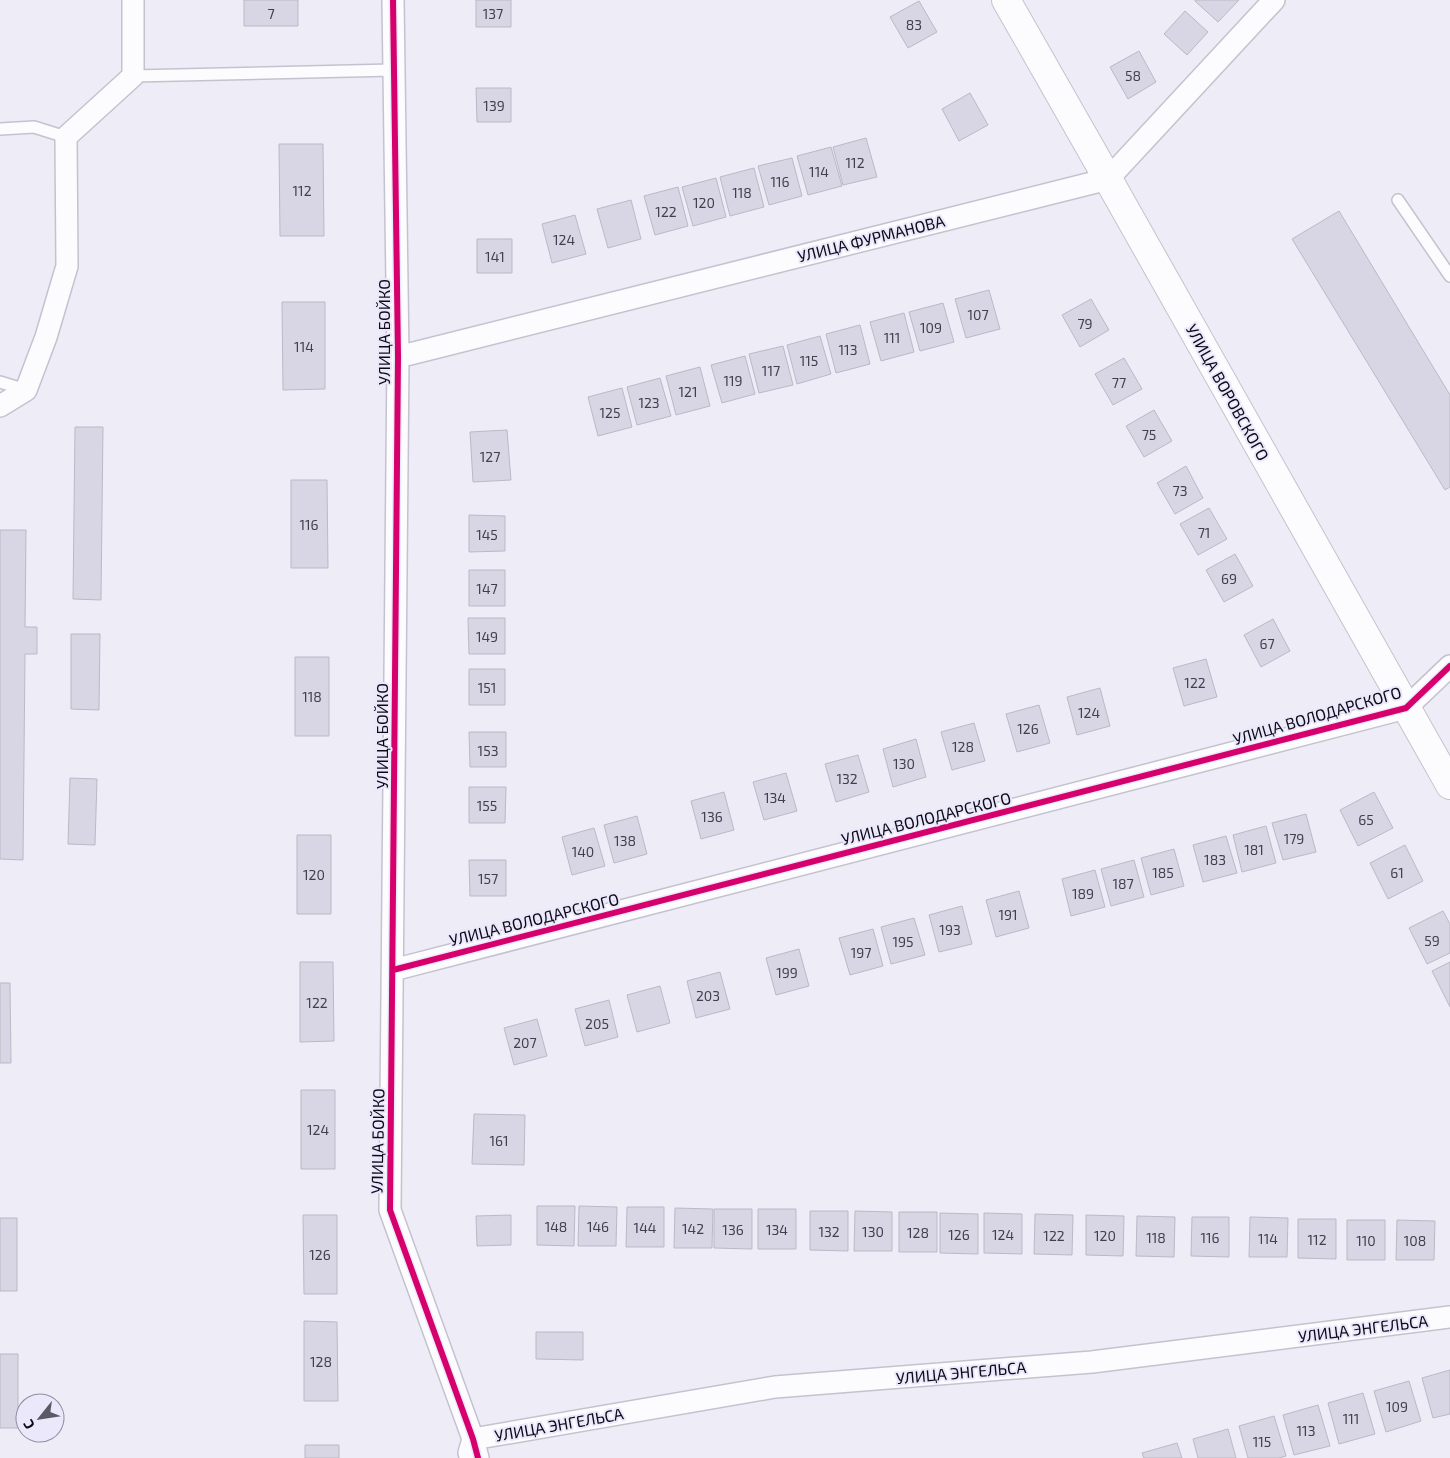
<svg xmlns="http://www.w3.org/2000/svg" width="1450" height="1458" viewBox="0 0 1450 1458" font-family="'Exo 2',sans-serif">
<style>
.building{fill:#d8d5e4;stroke:#bcb9c6}
.lines{fill:none;stroke-linecap:round;stroke-linejoin:round}
.service-casing{stroke:#c5c2cf;stroke-width:14}
.minor-casing{stroke:#c5c2cf;stroke-width:24}
.tertiary-casing{stroke:#c5c2cf;stroke-width:30}
.service{stroke:#fcfcfe;stroke-width:11}
.minor{stroke:#fcfcfe;stroke-width:21}
.tertiary{stroke:#fcfcfe;stroke-width:28}
.cycleway-casing{stroke:#eae8fa;stroke-width:9}
.cycleway{stroke:#d6006c;stroke-width:6}
.labels{text-anchor:middle;dominant-baseline:central;stroke-width:4;stroke-linejoin:round;paint-order:stroke}
.number-label{font-size:14px;fill:#423f4d}
.street-label{font-size:16px;fill:#0d0a18;stroke:#eae8fa}
</style>
<rect width="100%" height="100%" fill="#eeecf6"/>
<path class="building" d="M244,0H298V26H244Z
M476,0H511V27H476Z
M1195,0H1239L1218,22L1195,1Z
M919,1L937,32L908,48L890,17Z
M1185,11L1208,32L1187,55L1164,34Z
M1139,51L1156,82L1128,99L1110,67Z
M476,88H511V122H477Z
M970,93L988,125L959,141L942,109Z
M866,138L877,177L843,185L833,147Z
M279,144H323L324,236H280Z
M831,147L842,186L808,195L797,156Z
M792,158L802,196L769,205L758,166Z
M754,168L764,207L730,216L720,177Z
M716,178L726,217L693,226L682,187Z
M678,187L688,226L655,235L644,196Z
M631,200L641,239L608,248L597,209Z
M1339,211L1450,395V487L1445,490L1292,239Z
M575,215L586,254L552,263L542,224Z
M477,239H512V273H477Z
M989,290L1000,329L966,338L955,299Z
M1091,299L1109,330L1080,347L1062,315Z
M282,302H325V389L283,390Z
M943,303L954,342L920,351L909,312Z
M904,313L914,352L881,361L870,322Z
M860,325L870,364L836,373L826,334Z
M820,336L831,374L797,384L787,345Z
M783,346L793,385L759,393L749,354Z
M745,356L755,394L722,403L711,365Z
M1124,358L1142,389L1113,405L1095,374Z
M700,367L710,406L676,415L666,376Z
M660,378L671,416L637,425L627,387Z
M622,388L632,427L598,436L588,397Z
M1154,410L1172,441L1144,457L1126,426Z
M75,427H103L101,600L73,599Z
M507,430L511,480L473,482L470,432Z
M1186,466L1203,498L1175,514L1157,483Z
M291,480H327L328,568H291Z
M1209,508L1227,539L1198,555L1180,524Z
M469,515L505,516V551L469,552Z
M0,530H26L25,627H37V654H25L23,860L0,859Z
M1235,554L1253,586L1224,602L1206,570Z
M469,570H505V606H469Z
M468,618H505V654H469Z
M1273,619L1290,651L1261,667L1244,635Z
M71,634H100L99,710L71,709Z
M295,657H329V736H295Z
M1206,659L1217,697L1184,706L1173,668Z
M469,669H505V705H469Z
M1100,688L1110,726L1077,735L1067,697Z
M1039,705L1050,743L1017,752L1006,714Z
M974,723L985,761L952,770L941,732Z
M469,732H506V767H470Z
M916,739L926,777L893,787L883,749Z
M858,755L869,792L836,802L825,764Z
M786,773L797,811L764,820L753,782Z
M70,778L97,779L95,845L68,844Z
M469,787H506L505,823H469Z
M724,792L734,830L701,839L691,801Z
M1374,792L1393,828L1358,846L1340,810Z
M1306,814L1316,852L1283,860L1272,823Z
M637,816L647,854L614,863L604,825Z
M1266,826L1276,863L1242,872L1233,835Z
M594,828L605,866L572,875L562,837Z
M297,835H331V914H297Z
M1226,836L1237,873L1203,882L1193,845Z
M1405,845L1423,881L1388,899L1370,863Z
M1174,849L1184,886L1151,895L1141,858Z
M469,860H506V896H470Z
M1134,860L1144,897L1111,906L1101,869Z
M1095,870L1105,907L1071,916L1062,879Z
M1019,891L1029,928L996,937L986,900Z
M962,906L972,944L939,952L929,915Z
M1443,911L1450,924V953L1427,964L1409,928Z
M914,918L925,955L891,964L881,927Z
M873,929L883,966L850,975L839,938Z
M799,949L809,986L776,995L766,958Z
M300,962H333L334,1041L300,1042Z
M1450,962V1007L1432,971Z
M720,972L730,1009L696,1018L687,981Z
M0,983H10L11,1063H0Z
M660,986L670,1023L637,1032L627,995Z
M609,1000L618,1037L585,1046L575,1009Z
M537,1019L547,1056L514,1065L504,1028Z
M301,1090H335V1169H301Z
M474,1114L525,1115L524,1165L472,1164Z
M537,1206H575L574,1246L537,1245Z
M579,1206L617,1207L616,1246H578Z
M627,1207H664V1247H626Z
M675,1208L713,1209L712,1248H674Z
M714,1209H752V1249L714,1248Z
M758,1209H796V1249H758Z
M810,1211H848V1251L810,1250Z
M855,1211L892,1212V1251H854Z
M899,1212H937V1252H899Z
M940,1213L978,1214V1254L940,1253Z
M984,1213L1022,1214V1254L984,1253Z
M1035,1214L1073,1215L1072,1255L1034,1254Z
M303,1215H337V1294H304Z
M511,1215V1245L477,1246L476,1216Z
M1086,1215L1124,1216L1123,1256L1086,1255Z
M1137,1216L1175,1217L1174,1257L1136,1256Z
M1192,1217H1229V1257L1191,1256Z
M1250,1217L1288,1218L1287,1257H1249Z
M0,1218H17V1291H0Z
M1298,1219H1336V1259L1298,1258Z
M1347,1220H1385V1260H1347Z
M1397,1220L1435,1221L1434,1260H1396Z
M304,1321L337,1322L338,1401H304Z
M536,1332H583V1360L536,1359Z
M0,1354H18V1428H0Z
M1450,1370V1414L1433,1418L1422,1378Z
M1409,1381L1421,1421L1386,1432L1374,1391Z
M1363,1393L1375,1434L1339,1444L1328,1403Z
M1318,1405L1330,1446L1294,1455L1283,1415Z
M1274,1416L1286,1456L1279,1458H1248L1239,1426Z
M1228,1429L1236,1458H1198L1193,1439Z
M1177,1443L1182,1458H1144L1142,1453Z
M305,1445H339V1458H305Z"/>
<g class="lines">
<g class="service-casing">
<path id="service" d="M133,76L393,70
M0,129L34,127L66,137
M1398,200L1450,276
M0,382L26,390"/>
</g>
<g class="minor-casing">
<path id="minor" d="M393,0L398,357L390,1210L473,1439L478,1458
M398,357L1108,179L1274,0
M0,406L26,390L46,337L67,266L66,137L133,76V0
M393,970L1406,708L1450,666
M469,1453L473,1439L775,1387L1092,1362L1450,1317"/>
</g>
<g class="tertiary-casing">
<path id="tertiary" d="M1006,0L1108,179L1450,785"/>
</g>
<use href="#service" class="service"/>
<use href="#minor" class="minor"/>
<use href="#tertiary" class="tertiary"/>
<g class="cycleway-casing">
<path id="cycleway" d="M393,0L398,357L390,1210L473,1439L478,1458
M393,970L1406,708L1450,666"/>
</g>
<use href="#cycleway" class="cycleway"/>
</g>
<g class="labels">
<g class="number-label">
<text x="271" y="13">7</text>
<text x="493" y="13">137</text>
<text x="914" y="24">83</text>
<text x="1133" y="75">58</text>
<text x="494" y="105">139</text>
<text x="855" y="162">112</text>
<text x="819" y="171">114</text>
<text x="780" y="181">116</text>
<text x="302" y="190">112</text>
<text x="742" y="192">118</text>
<text x="704" y="202">120</text>
<text x="666" y="211">122</text>
<text x="564" y="239">124</text>
<text x="495" y="256">141</text>
<text x="978" y="314">107</text>
<text x="1085" y="323">79</text>
<text x="931" y="327">109</text>
<text x="892" y="337">111</text>
<text x="304" y="346">114</text>
<text x="848" y="349">113</text>
<text x="809" y="360">115</text>
<text x="771" y="370">117</text>
<text x="733" y="380">119</text>
<text x="1119" y="382">77</text>
<text x="688" y="391">121</text>
<text x="649" y="402">123</text>
<text x="610" y="412">125</text>
<text x="1149" y="434">75</text>
<text x="490" y="456">127</text>
<text x="1180" y="490">73</text>
<text x="309" y="524">116</text>
<text x="1204" y="532">71</text>
<text x="487" y="534">145</text>
<text x="1229" y="578">69</text>
<text x="487" y="588">147</text>
<text x="487" y="636">149</text>
<text x="1267" y="643">67</text>
<text x="1195" y="682">122</text>
<text x="487" y="687">151</text>
<text x="312" y="696">118</text>
<text x="1089" y="712">124</text>
<text x="1028" y="728">126</text>
<text x="963" y="746">128</text>
<text x="488" y="750">153</text>
<text x="904" y="763">130</text>
<text x="847" y="778">132</text>
<text x="775" y="797">134</text>
<text x="487" y="805">155</text>
<text x="712" y="816">136</text>
<text x="1366" y="819">65</text>
<text x="1294" y="838">179</text>
<text x="625" y="840">138</text>
<text x="1254" y="849">181</text>
<text x="583" y="851">140</text>
<text x="1215" y="859">183</text>
<text x="1163" y="872">185</text>
<text x="1397" y="872">61</text>
<text x="314" y="874">120</text>
<text x="488" y="878">157</text>
<text x="1123" y="883">187</text>
<text x="1083" y="893">189</text>
<text x="1008" y="914">191</text>
<text x="950" y="929">193</text>
<text x="1432" y="940">59</text>
<text x="903" y="941">195</text>
<text x="861" y="952">197</text>
<text x="787" y="972">199</text>
<text x="708" y="995">203</text>
<text x="317" y="1002">122</text>
<text x="597" y="1023">205</text>
<text x="525" y="1042">207</text>
<text x="318" y="1129">124</text>
<text x="499" y="1140">161</text>
<text x="556" y="1226">148</text>
<text x="598" y="1226">146</text>
<text x="645" y="1227">144</text>
<text x="693" y="1228">142</text>
<text x="733" y="1229">136</text>
<text x="777" y="1229">134</text>
<text x="829" y="1231">132</text>
<text x="873" y="1231">130</text>
<text x="918" y="1232">128</text>
<text x="959" y="1234">126</text>
<text x="1003" y="1234">124</text>
<text x="1054" y="1235">122</text>
<text x="1105" y="1235">120</text>
<text x="1156" y="1237">118</text>
<text x="1210" y="1237">116</text>
<text x="1268" y="1238">114</text>
<text x="1317" y="1239">112</text>
<text x="1366" y="1240">110</text>
<text x="1415" y="1240">108</text>
<text x="320" y="1254">126</text>
<text x="321" y="1361">128</text>
<text x="1397" y="1406">109</text>
<text x="1351" y="1418">111</text>
<text x="1306" y="1430">113</text>
<text x="1262" y="1441">115</text>
</g>
<g class="street-label">
<text transform="translate(871 238) rotate(-14)">УЛИЦА ФУРМАНОВА</text>
<text transform="translate(383 332) rotate(-90)">УЛИЦА БОЙКО</text>
<text transform="translate(1228 392) rotate(61)">УЛИЦА ВОРОВСКОГО</text>
<text transform="translate(1317 715) rotate(-16)">УЛИЦА ВОЛОДАРСКОГО</text>
<text transform="translate(381 736) rotate(-90)">УЛИЦА БОЙКО</text>
<text transform="translate(926 818) rotate(-14)">УЛИЦА ВОЛОДАРСКОГО</text>
<text transform="translate(534 919) rotate(-14)">УЛИЦА ВОЛОДАРСКОГО</text>
<text transform="translate(377 1141) rotate(-89)">УЛИЦА БОЙКО</text>
<text transform="translate(1363 1328) rotate(-7)">УЛИЦА ЭНГЕЛЬСА</text>
<text transform="translate(961 1372) rotate(-5)">УЛИЦА ЭНГЕЛЬСА</text>
<text transform="translate(559 1424) rotate(-10)">УЛИЦА ЭНГЕЛЬСА</text>
</g>
</g>
<g transform="translate(40 1418) rotate(240)"><circle r="24" fill="#eae8fa" stroke="#928fa0"/>
<path d="M0-4L9 19L0 12L-9 19Z" fill="#5c5966"/>
<text y="-8" font-size="14" font-weight="bold" text-anchor="middle" fill="#0d0a18">С</text>
</g>
</svg>
